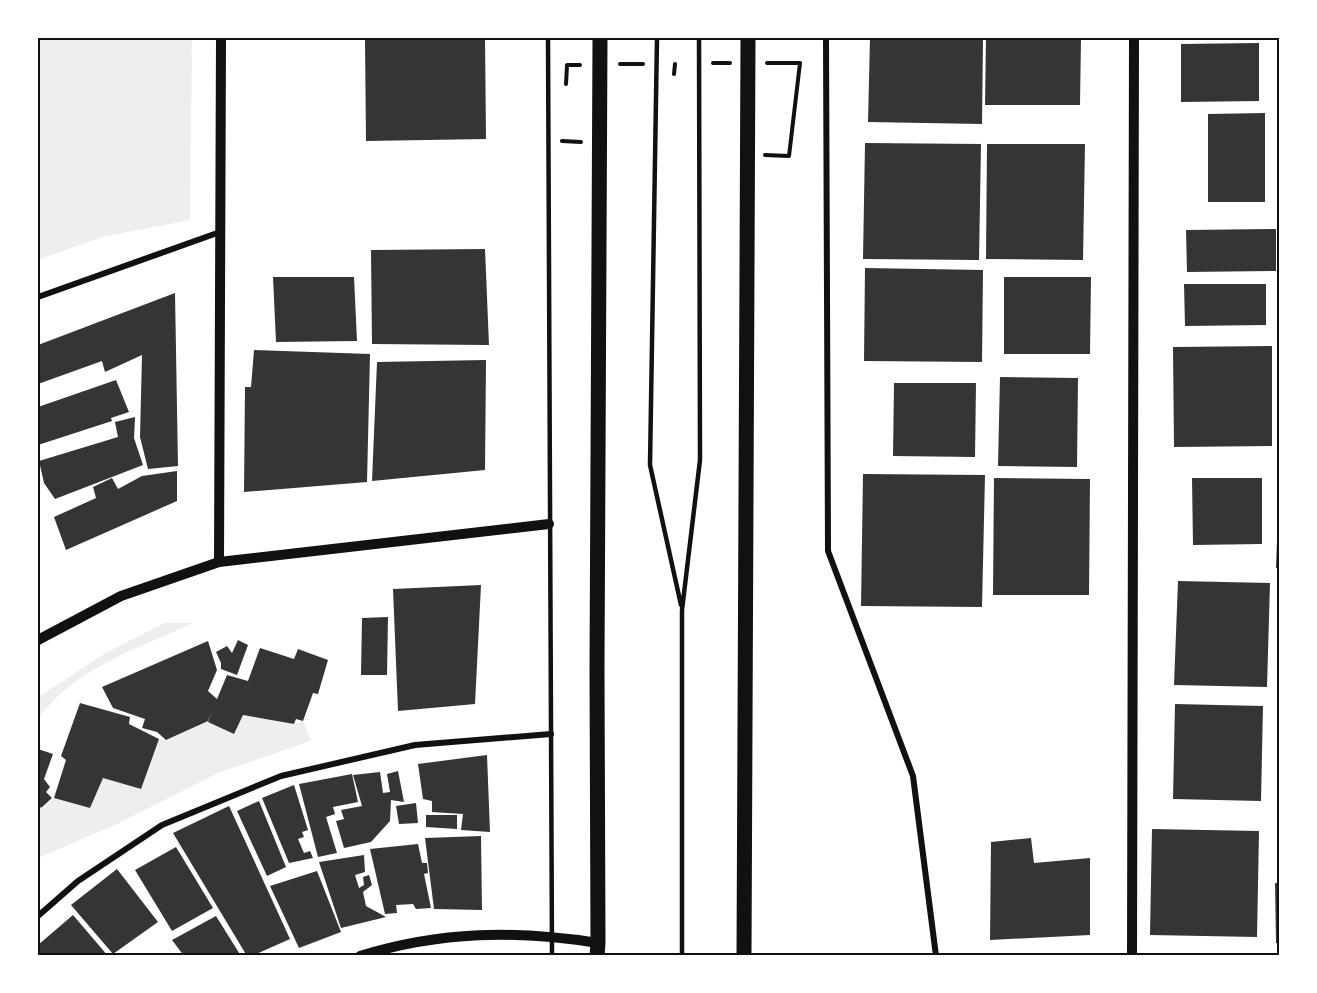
<svg xmlns="http://www.w3.org/2000/svg" width="1317" height="993" viewBox="0 0 1317 993" font-family="Manrope,sans-serif">
<style>
.green{fill:#eee}
.building{fill:#353535}
.lines{fill:none;stroke-linecap:round;stroke-linejoin:round}
.path{stroke:#111;stroke-width:4}
.service{stroke:#111;stroke-width:4.5}
.minor{stroke:#111;stroke-width:6}
.tertiary{stroke:#111;stroke-width:10}
.primary{stroke:#111;stroke-width:15}
.neatline{fill:none;stroke:#111;stroke-width:2}
</style>
<rect width="100%" height="100%" fill="#fff"/>
<path class="green" d="M38,38H192L190,220L102,237L38,260Z
M164,623H193C138,649 74,668 38,719V697L104,654Z
M243,715L294,724L303,721L311,741L218,773L115,825L38,858V804L42,808L54,798L90,808L103,778L140,789L159,739L166,740L208,721L234,734Z"/>
<path class="building" d="M485,38L486,139L366,141L365,40Z
M870,38H983L982,124L868,122Z
M986,38H1081L1080,105H985Z
M1259,43V101L1181,102V44Z
M1265,113V202H1208V114Z
M865,143L981,144L979,260L863,259Z
M987,144H1085L1083,260L986,259Z
M1276,229V271L1187,272L1186,230Z
M485,249L489,345L372,344L371,250Z
M865,268L983,270L982,362L864,361Z
M273,277H354L357,341L276,342Z
M1004,277H1091L1090,354H1004Z
M1184,284H1266V325L1185,326Z
M175,293L178,466L148,469L140,437L142,355L105,372L102,361L38,384V345Z
M1272,346V446L1174,447L1173,347Z
M254,350L370,354L367,482L244,492L245,387H251Z
M486,360L485,470L372,481L377,362Z
M1000,377L1078,378L1077,467L998,466Z
M116,380L129,412L111,418L112,421L38,445V407Z
M894,383H976L975,457L893,456Z
M135,417L134,438L143,465L55,499L44,483L39,461L118,437L115,422Z
M177,471V501L66,550L54,517L96,498L93,487L112,478L118,489L142,476Z
M863,474L985,475L982,607L861,606Z
M994,478L1090,479L1089,595H993Z
M1192,478H1262V544L1193,545Z
M1278,513H1280V568H1276Z
M1178,581L1270,583L1267,687L1174,685Z
M481,585L475,704L398,711L393,589Z
M388,617L387,675H361L362,618Z
M238,640L248,645L237,675L221,669V663L216,652L227,646L232,653Z
M208,641L217,670L208,691L217,699L227,675L248,681L260,648L294,659L298,649L328,660L318,694L313,693L303,721L296,719L294,724L243,715L234,734L208,722L212,711L208,721L166,740L157,732L142,728L145,719L113,708L102,687Z
M80,703L130,717L129,724L159,739L141,789L103,778L90,808L54,798L66,760L61,756Z
M1175,704L1263,706L1261,801L1173,799Z
M38,749L53,754L44,779L50,787L46,792L52,798L41,808L38,804Z
M487,755L490,832L461,830L463,814L432,812V801L423,799L418,764Z
M398,771L404,802L391,800L390,821L371,842L344,848L336,821L344,819L341,810L362,806L353,775L380,772L383,793L390,792L387,774Z
M352,774L358,802L333,807L335,814L326,817L337,853L318,857L299,784Z
M294,785L308,830L302,832L304,837L298,839L304,853L310,851L313,858L289,863L262,798Z
M259,801L286,867L267,876L237,811Z
M416,803L418,823L399,824L396,806Z
M229,806L290,939L252,956H247L173,833Z
M426,815H457V829L426,827Z
M1152,829L1259,831L1257,937L1150,935Z
M481,836L482,910L434,909L425,838Z
M1031,838L1034,863L1090,858V935L990,940L991,842Z
M418,844L422,863H427L428,873L424,874L431,908L416,909L413,904L396,905L397,913L385,914L370,849Z
M176,847L213,908L172,931L135,870Z
M364,855L365,872L355,875L359,888L364,885L363,877L369,875L372,885L363,892L366,906L386,917L341,928L319,862Z
M117,869L158,922L113,954L71,905Z
M317,871L341,932L299,948L270,886Z
M1275,883H1280V943H1276Z
M73,915L108,956H38V945Z
M216,916L241,956H184L172,940Z"/>
<g class="lines">
<path class="path" d="M713,63H730
M620,64H643
M674,74L675,64
M566,84L567,65H580
M562,141L581,142
M765,155L789,156L800,63H767"/>
<path class="service" d="M548,38L552,956
M657,38L650,465L681,605
M682,956V610L700,460L699,38"/>
<path class="minor" d="M826,38L828,551L913,776L936,956
M38,297L220,232
M38,916L78,881L162,825L281,776L415,745L551,734"/>
<path class="tertiary" d="M219,562L221,38
M38,640L121,596L219,562L549,524
M360,956C441,931 515,930 598,943
M1132,956L1134,38"/>
<path class="primary" d="M597,956L598,943L597,668L600,38
M744,956L748,38"/>
</g>
<rect width="1317" height="993" fill="none" stroke="#ffffff" stroke-width="78"/>
<rect x="39" y="39" width="1239" height="915" class="neatline"/>
</svg>
